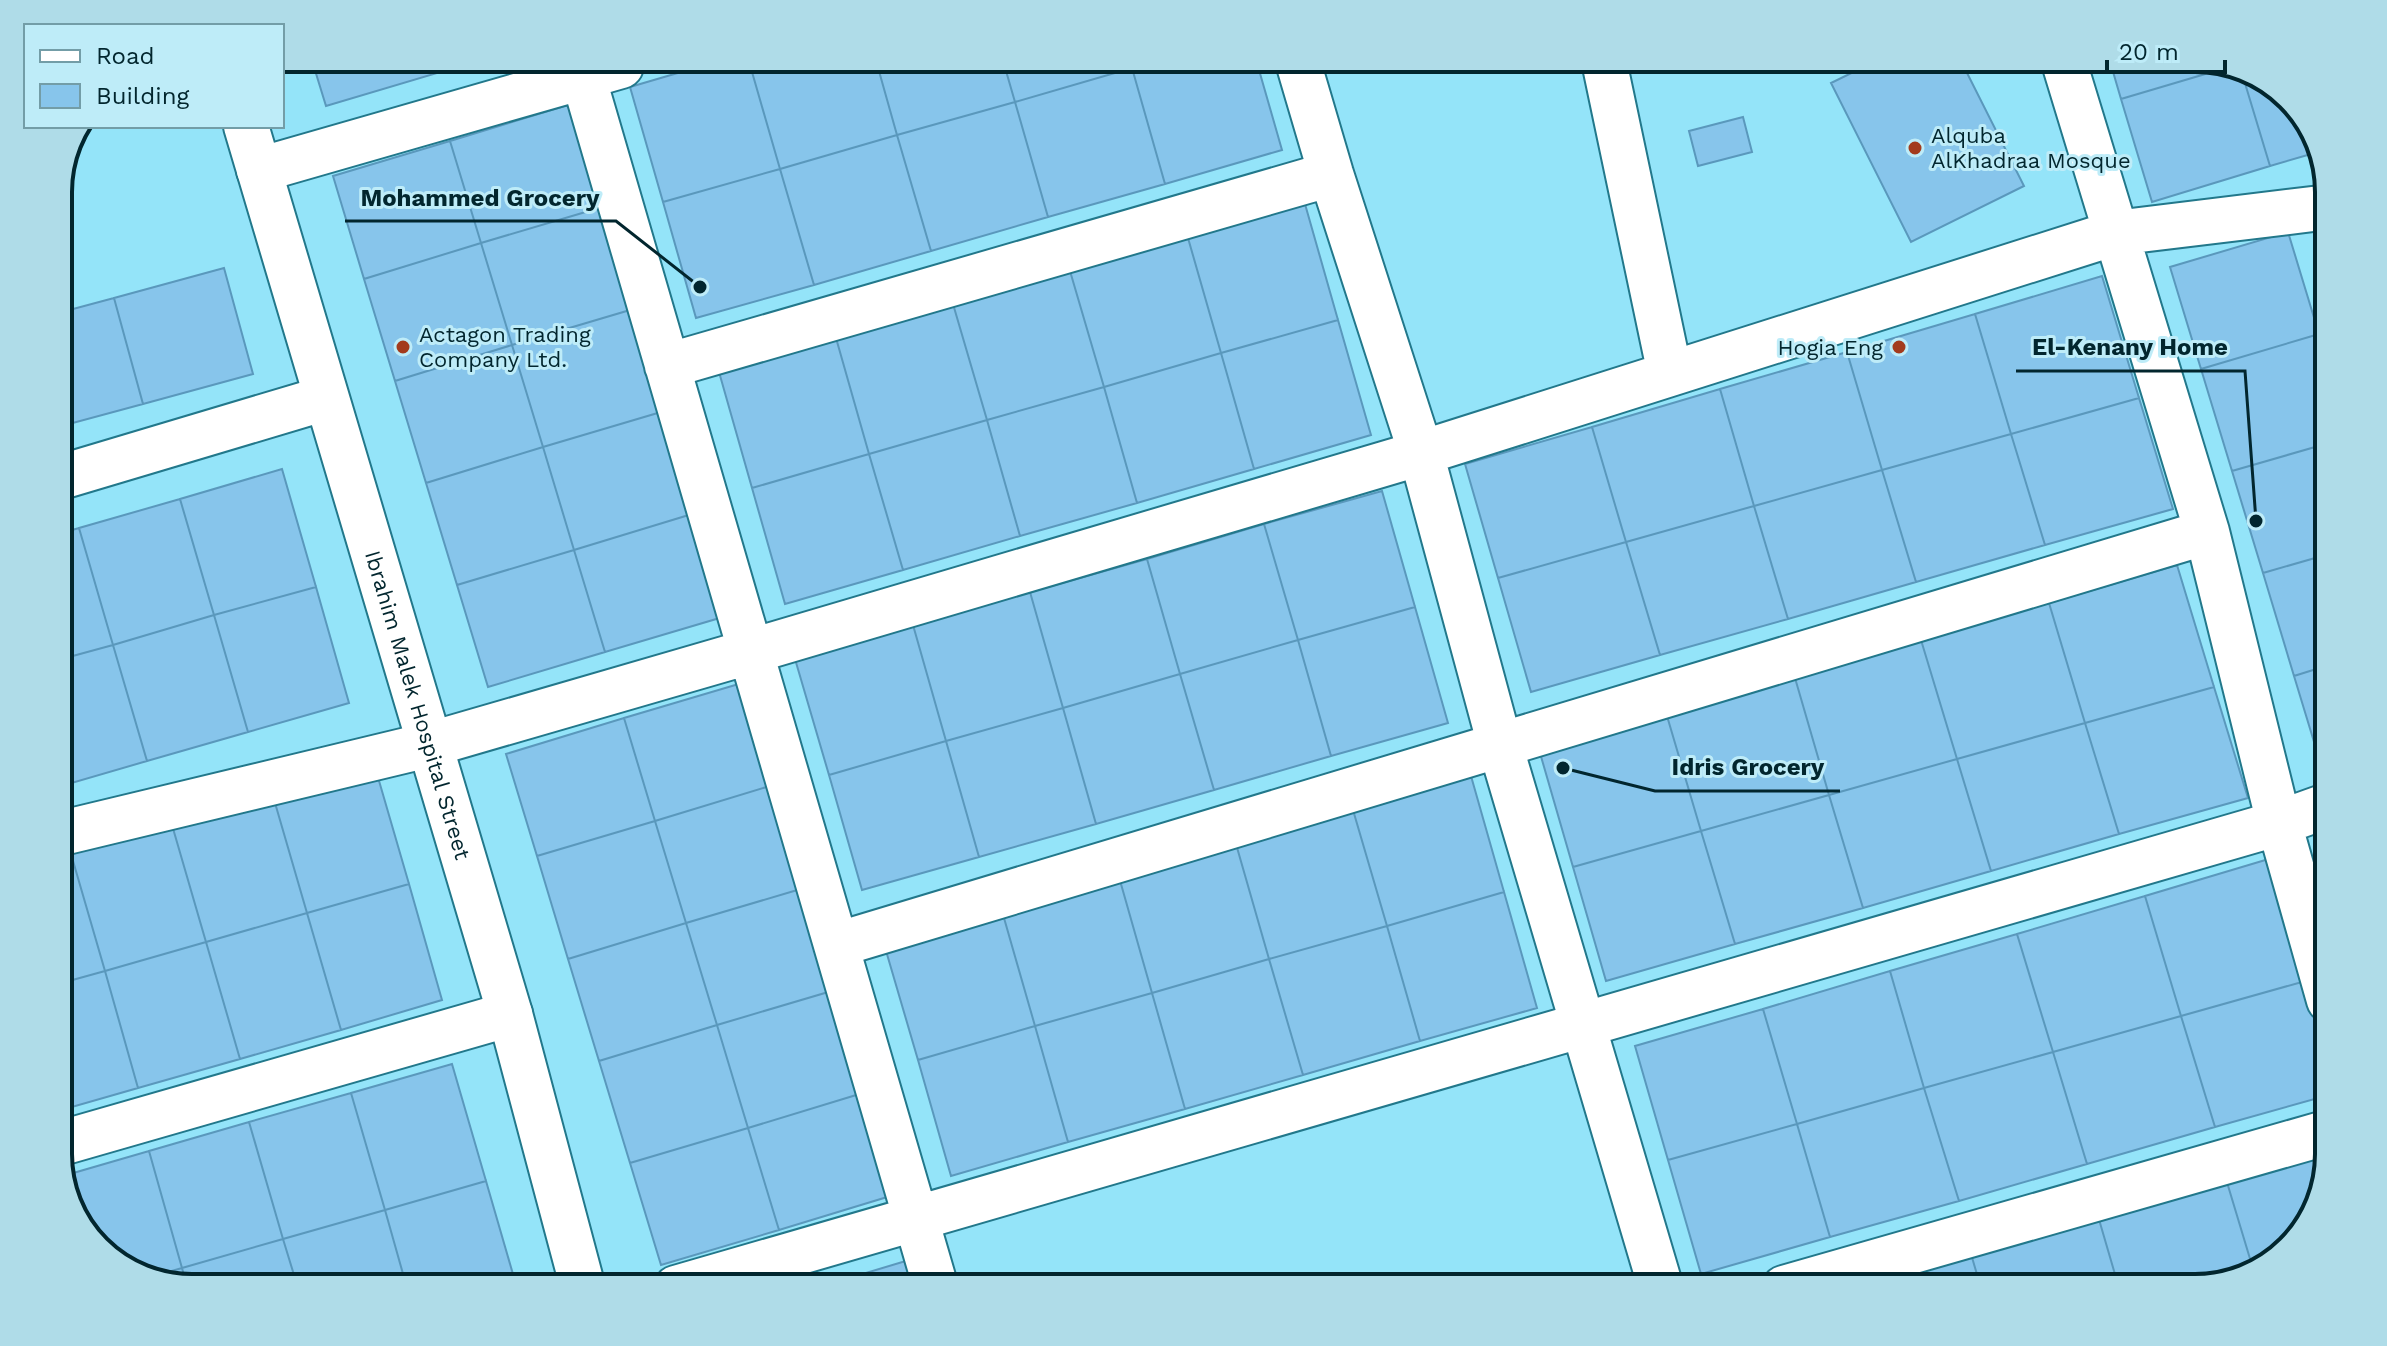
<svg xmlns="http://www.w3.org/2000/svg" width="2387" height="1346" viewBox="0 0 2387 1346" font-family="'Work Sans',sans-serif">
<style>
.building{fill:#87c5eb;stroke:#5a98bc;stroke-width:2}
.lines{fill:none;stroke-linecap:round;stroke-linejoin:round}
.minor-casing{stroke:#22788b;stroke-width:48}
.tertiary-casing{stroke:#22788b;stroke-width:48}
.minor{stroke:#fff;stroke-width:44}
.tertiary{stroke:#fff;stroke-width:44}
.poi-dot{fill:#a33b1d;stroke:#beecf8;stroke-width:3}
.labels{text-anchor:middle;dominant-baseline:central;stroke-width:6;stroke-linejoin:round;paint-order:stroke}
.poi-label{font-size:22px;fill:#02262e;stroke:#beecf8;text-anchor:start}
.street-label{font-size:22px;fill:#02262e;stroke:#beecf8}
.rim{fill:none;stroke:#02262e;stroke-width:4}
.leader{fill:none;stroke:#02262e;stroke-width:3}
.callout-dot{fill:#02262e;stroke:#beecf8;stroke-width:3}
.callout-label{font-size:24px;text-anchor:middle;font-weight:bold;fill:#02262e;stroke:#beecf8;stroke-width:6;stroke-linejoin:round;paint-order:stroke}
</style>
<rect width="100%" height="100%" fill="#94e4f9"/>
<path class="building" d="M2109,58H2195L2229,67L2121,99Z
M1960,59L2024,186L1911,242L1831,83L1878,60Z
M1131,63L1132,68L1015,102L1004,64Z
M1150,63H1257L1282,150L1165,184L1132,68Z
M877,64H1004L1015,102L897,135Z
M877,64L897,135L780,169L750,65Z
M705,65H750L780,169L663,202L630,87Z
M314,67H442L444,71L326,106Z
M2229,67L2241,70L2270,166L2152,202L2121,99Z
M1132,68L1165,184L1048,217L1015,102Z
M2241,70L2261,76L2307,118L2318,152L2270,166Z
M1015,102L1048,217L931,251L897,135Z
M568,105L599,208L481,243L450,141Z
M1743,117L1752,152L1698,166L1689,131Z
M897,135L931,251L814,285L780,169Z
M450,141L481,243L364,279L333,176Z
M780,169L814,285L696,318L663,202Z
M1305,204L1338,320L1221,353L1188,238Z
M599,208L630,310L512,345L481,243Z
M2288,232L2319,334L2201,369L2170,267Z
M1188,238L1221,353L1104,387L1070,271Z
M481,243L512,345L395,381L364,279Z
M224,268L253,374L143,404L114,298Z
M1070,271L1104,387L987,420L953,304Z
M2102,276L2139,398L2011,434L1975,314Z
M114,298L143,404L58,427V313Z
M953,304L987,420L869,454L836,338Z
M630,310L661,412L543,447L512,345Z
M1975,314L2011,434L1882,470L1847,352Z
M1338,320L1371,435L1254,469L1221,353Z
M2329,331V366L2319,334Z
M2319,334L2329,366V443L2232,471L2201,369Z
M836,338L869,454L752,488L719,372Z
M512,345L543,447L426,483L395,381Z
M1847,352L1882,470L1754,506L1720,389Z
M1221,353L1254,469L1137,503L1104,387Z
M1104,387L1137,503L1020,536L987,420Z
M1720,389L1754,506L1626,542L1592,427Z
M2139,398L2173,509L2045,545L2011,434Z
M661,412L692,514L574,550L543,447Z
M987,420L1020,536L903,570L869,454Z
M1592,427L1626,542L1498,578L1465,464Z
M2011,434L2045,545L1916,582L1882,470Z
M2329,443V554L2263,573L2232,471Z
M543,447L574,550L457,585L426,483Z
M869,454L903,570L785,604L752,488Z
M282,469L316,587L214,615L180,499Z
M1882,470L1916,582L1788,619L1754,506Z
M1382,491L1415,607L1298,640L1264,524Z
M180,499L214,615L113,645L79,528Z
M1754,506L1788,619L1660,655L1626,542Z
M692,514L723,617L605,652L574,550Z
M1264,524L1298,640L1180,674L1147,559Z
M79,528L113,645L58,660V534Z
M1626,542L1660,655L1531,692L1498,578Z
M574,550L605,652L488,687L457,585Z
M2329,554V665L2294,676L2263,573Z
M1147,559L1180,674L1063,708L1030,592Z
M2177,565L2214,687L2085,723L2049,603Z
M316,587L349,703L248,732L214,615Z
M1030,592L1063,708L946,741L913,625Z
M2049,603L2085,723L1957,759L1921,640Z
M1415,607L1448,723L1331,756L1298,640Z
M214,615L248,732L147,761L113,645Z
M913,625L946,741L829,775L795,659Z
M1298,640L1331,756L1214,790L1180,674Z
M1921,640L1957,759L1829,795L1795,678Z
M113,645L147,761L58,787V660Z
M2329,665V777L2325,778L2294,676Z
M1180,674L1214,790L1096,824L1063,708Z
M1795,678L1829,795L1701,831L1667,716Z
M742,683L773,785L655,821L624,718Z
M2214,687L2248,798L2119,834L2085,723Z
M1063,708L1096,824L979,857L946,741Z
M1667,716L1701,831L1573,867L1540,753Z
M624,718L655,821L537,856L506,754Z
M2085,723L2119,834L1991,871L1957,759Z
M946,741L979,857L862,890L829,775Z
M1957,759L1991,871L1863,908L1829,795Z
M375,767L409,884L307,913L273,796Z
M1471,776L1504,892L1387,926L1353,810Z
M773,785L804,888L686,923L655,821Z
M1829,795L1863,908L1735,944L1701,831Z
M273,796L307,913L206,942L172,825Z
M1353,810L1387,926L1269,959L1236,844Z
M655,821L686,923L568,959L537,856Z
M172,825L206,942L105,971L71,854Z
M1701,831L1735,944L1606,981L1573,867Z
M1236,844L1269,959L1152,993L1119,877Z
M71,854L105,971L58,984V858Z
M2272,858L2309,980L2181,1016L2145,896Z
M1119,877L1152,993L1035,1026L1002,911Z
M409,884L442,1000L341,1030L307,913Z
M804,888L835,990L717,1025L686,923Z
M1504,892L1537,1008L1420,1041L1387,926Z
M2145,896L2181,1016L2053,1052L2017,934Z
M1002,911L1035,1026L918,1060L884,944Z
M307,913L341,1030L240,1059L206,942Z
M686,923L717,1025L599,1061L568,959Z
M1387,926L1420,1041L1303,1075L1269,959Z
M2017,934L2053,1052L1924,1088L1890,971Z
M206,942L240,1059L138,1088L105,971Z
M1269,959L1303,1075L1185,1109L1152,993Z
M105,971L138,1088L58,1111V984Z
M1890,971L1924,1088L1797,1124L1763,1009Z
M2309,980L2329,1045V1095L2215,1127L2181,1016Z
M835,990L866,1092L748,1128L717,1025Z
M1152,993L1185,1109L1068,1142L1035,1026Z
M1763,1009L1797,1124L1668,1160L1635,1046Z
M2181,1016L2215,1127L2087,1164L2053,1052Z
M717,1025L748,1128L630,1163L599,1061Z
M1035,1026L1068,1142L951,1176L918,1060Z
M2053,1052L2087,1164L1959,1201L1924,1088Z
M452,1064L486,1181L385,1210L351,1093Z
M1924,1088L1959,1201L1830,1237L1797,1124Z
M866,1092L897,1194L779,1230L748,1128Z
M351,1093L385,1210L283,1239L249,1122Z
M249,1122L283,1239L182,1268L149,1151Z
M1797,1124L1830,1237L1701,1274L1668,1160Z
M748,1128L779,1230L661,1265L630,1163Z
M149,1151L182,1268L151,1277L126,1270L80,1228L63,1176Z
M2329,1154L2311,1220L2262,1270L2254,1272L2226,1179Z
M2226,1179L2254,1272L2195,1288H2119L2098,1216Z
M486,1181L517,1288H407L385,1210Z
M385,1210L407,1288H298L283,1239Z
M2098,1216L2119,1288H1981L1971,1254Z
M283,1239L298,1288L187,1287L182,1268Z
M1971,1254L1981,1288H1858Z
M909,1260L917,1288H816Z
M182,1268L187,1287L151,1277Z"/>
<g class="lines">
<g class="minor-casing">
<path id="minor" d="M2063,59L2207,532L2279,823L2329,1000
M1604,61L1670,374
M1298,62L1331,174L1421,453L1500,745L1661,1288
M580,66L936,1288
M259,170L621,66
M667,366L1331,174
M58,478L326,398
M58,834L428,745L752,651L1421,453L2115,233L2329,207
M836,945L2207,532
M58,1144L510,1014
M676,1288L2279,823L2329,805
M1784,1288L2329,1132"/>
</g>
<g class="tertiary-casing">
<g id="tertiary">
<path id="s1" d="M246,126L510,1014L583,1288"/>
</g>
</g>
<use href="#minor" class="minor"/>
<use href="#tertiary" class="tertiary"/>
</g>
<g class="poi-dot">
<circle cx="1915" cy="148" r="8"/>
<circle cx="403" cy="347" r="8"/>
<circle cx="1899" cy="347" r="8"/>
</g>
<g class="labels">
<g class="poi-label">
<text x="1931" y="135">Alquba<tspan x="1931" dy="25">AlKhadraa Mosque</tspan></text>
<text x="419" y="334">Actagon Trading<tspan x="419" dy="25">Company Ltd.</tspan></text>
<text x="1883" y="347" text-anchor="end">Hogia Eng</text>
</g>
<g class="street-label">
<text stroke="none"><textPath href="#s1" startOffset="604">Ibrahim Malek Hospital Street</textPath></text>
</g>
</g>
<path d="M0 0H2387V1346H0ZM192 72H2195A120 120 0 0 1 2315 192V1154A120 120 0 0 1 2195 1274H192A120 120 0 0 1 72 1154V192A120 120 0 0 1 192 72Z" fill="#afdce8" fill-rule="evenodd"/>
<path class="rim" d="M192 72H2195A120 120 0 0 1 2315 192V1154A120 120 0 0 1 2195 1274H192A120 120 0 0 1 72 1154V192A120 120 0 0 1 192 72Z"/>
<path class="leader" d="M700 287L616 221H345M2256 521L2245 371H2016M1563 768L1655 791H1840"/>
<g class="callout-dot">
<circle cx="700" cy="287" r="8"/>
<circle cx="2256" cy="521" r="8"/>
<circle cx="1563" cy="768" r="8"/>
</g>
<g class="callout-label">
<text x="480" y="206">Mohammed Grocery</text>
<text x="2130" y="355">El-Kenany Home</text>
<text x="1748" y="775">Idris Grocery</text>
</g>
<rect x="24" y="24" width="260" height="104" fill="#beecf8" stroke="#739da7" stroke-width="2"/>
<rect x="40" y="50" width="40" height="12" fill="#ffffff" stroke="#739da7" stroke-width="2"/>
<text x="96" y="64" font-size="24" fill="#02262e">Road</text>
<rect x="40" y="84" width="40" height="24" fill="#87c5eb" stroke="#739da7" stroke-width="2"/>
<text x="96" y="104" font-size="24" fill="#02262e">Building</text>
<path d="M2107 60v12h118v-12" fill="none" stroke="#02262e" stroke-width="4"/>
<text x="2119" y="60" font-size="24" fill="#02262e" stroke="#beecf8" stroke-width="6" paint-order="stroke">20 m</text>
</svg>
